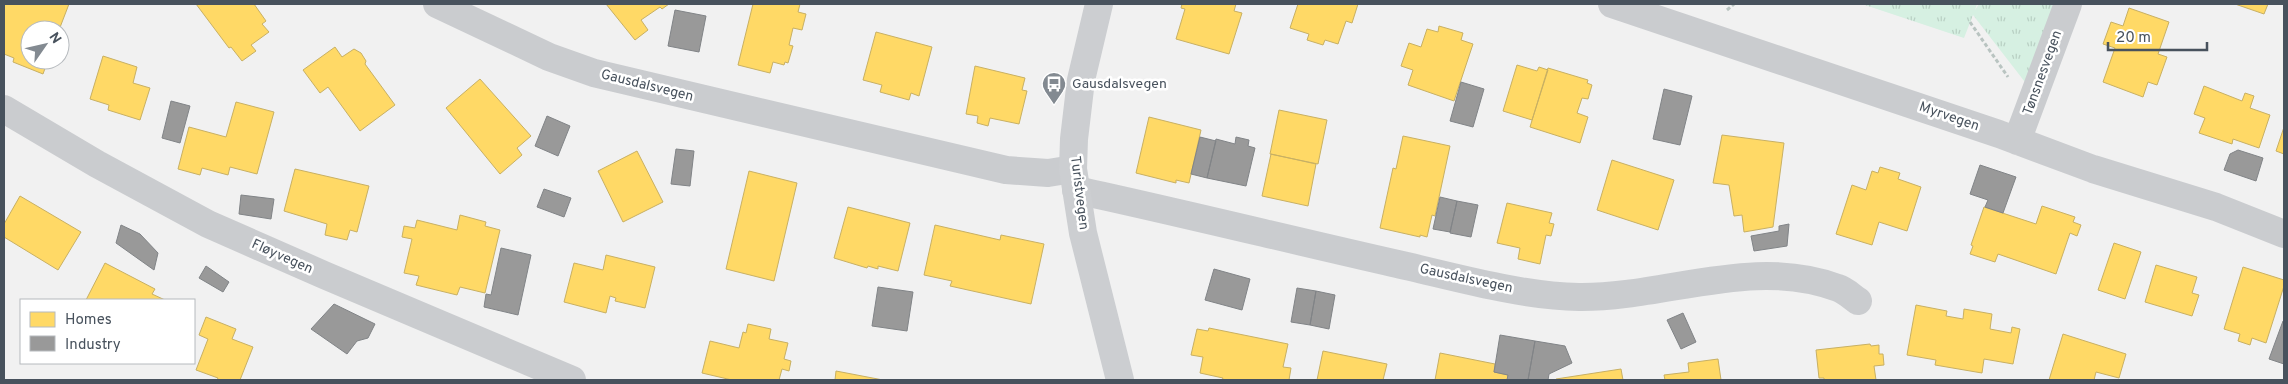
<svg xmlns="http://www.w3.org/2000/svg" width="2288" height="384" viewBox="0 0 2288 384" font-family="Overpass,sans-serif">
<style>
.grass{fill:url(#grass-tufts)}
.homes{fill:#ffd966;stroke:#c8b063}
.industry{fill:#999;stroke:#818487}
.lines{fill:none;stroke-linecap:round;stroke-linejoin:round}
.path{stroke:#b9c4c1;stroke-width:3;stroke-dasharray:4 2.5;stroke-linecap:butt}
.street{stroke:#cacccf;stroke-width:28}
.secondary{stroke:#ccced1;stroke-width:28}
.labels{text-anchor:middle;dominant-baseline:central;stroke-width:5;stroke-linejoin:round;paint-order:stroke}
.street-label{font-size:14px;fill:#48525d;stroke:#fff}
.poi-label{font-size:14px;fill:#48525d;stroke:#fff;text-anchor:start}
</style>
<defs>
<pattern id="grass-tufts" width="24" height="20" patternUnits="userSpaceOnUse" patternTransform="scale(1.25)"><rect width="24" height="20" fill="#d6f0e2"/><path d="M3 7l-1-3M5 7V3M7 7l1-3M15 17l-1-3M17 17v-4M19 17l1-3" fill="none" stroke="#b9d0c4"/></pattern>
</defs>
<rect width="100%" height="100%" fill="#f1f1f1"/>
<path class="grass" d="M1862,4H1977L1975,10L1979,4H2056L2028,86L1973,15L1964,38Z"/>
<path class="homes" d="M4,4H69L59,30H30V60H48L43,74L13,62L14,58L4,54Z
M196,4H254L266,21L262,24L269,32L251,45L256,51L242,61L231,47L229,48Z
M606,4H669L662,9L660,7L641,20L648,30L635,40Z
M753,4H800L798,12L806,14L802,30L793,28L789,45L793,46L788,63L785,62L784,65L773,62L770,73L738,65Z
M1182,4H1236L1234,11L1242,13L1229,54L1176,39L1185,9L1181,8Z
M1298,4H1358L1352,23L1346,21L1338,44L1325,40L1323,45L1307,40L1309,34L1290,28Z
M2235,4H2268L2264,14Z
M2129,8L2169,22L2158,54L2167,57L2157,85L2148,82L2143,97L2103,82L2115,48L2103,44L2111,22L2123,26Z
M1439,26L1463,33L1461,40L1473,44L1454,101L1408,85L1413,70L1401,66L1409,43L1421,47L1427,29L1438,32Z
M876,32L932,47L919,96L911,93L909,100L880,92L882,85L863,80Z
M335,47L342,57L354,49L361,53L366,61L365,64L395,105L360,131L328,87L320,93L303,70Z
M103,56L137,67L133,83L150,88L140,120L108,110L109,105L90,99Z
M1517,65L1537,71L1539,67L1548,70L1532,120L1503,111Z
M975,66L1025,78L1022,90L1027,91L1019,124L990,118L988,126L977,123L978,116L966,114Z
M1548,68L1588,80L1587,83L1592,85L1588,99L1582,98L1577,113L1588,117L1580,143L1530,127Z
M480,79L531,136L517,148L522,155L500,174L446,108Z
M2204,86L2242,101L2245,93L2254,96L2250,108L2270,115L2259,148L2233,139L2232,144L2199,133L2205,118L2194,114Z
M236,102L274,112L257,174L230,167L228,175L202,168L200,175L178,169L189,127L226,137Z
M1279,110L1327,120L1318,164L1270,154Z
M1149,117L1201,130L1189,183L1176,180V183L1136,173Z
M2284,127V154L2276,151Z
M1722,135L1784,143L1773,227L1744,232L1742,215L1734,216L1729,185L1713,183Z
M1403,136L1450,146L1435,216L1432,215L1427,237L1420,235V237L1380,228L1393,168L1396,169Z
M637,151L663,202L623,222L598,171Z
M1271,154L1316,164L1308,206L1262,196Z
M1612,160L1674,180L1658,230L1597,210Z
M1880,167L1900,173L1898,179L1921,187L1907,231L1879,222L1872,245L1836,234L1852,185L1866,190L1872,171L1878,173Z
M295,169L369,186L357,232L350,230L347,240L325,235L327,224L284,211Z
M749,171L797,183L774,281L726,269Z
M20,196L81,232L58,270L4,237V224Z
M1507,203L1552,213L1549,223L1554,224L1551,236L1546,235L1540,264L1518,259L1520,248L1497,243Z
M2042,206L2075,217L2073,222L2081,225L2077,236L2070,233L2056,274L1998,254L1995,262L1970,254L1973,246L1971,245L1984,207L2036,224Z
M848,207L910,223L898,271L878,266V269L868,266L867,268L834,258Z
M460,215L486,222L485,226L500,230L485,293L460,287L457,295L416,285L419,276L404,273L412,239L402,237L404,226L415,228L417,220L457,230Z
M935,225L1000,240L1001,235L1044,244L1031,304L950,286L952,281L924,275Z
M2114,243L2141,252L2125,299L2098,290Z
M606,255L655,267L645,308L615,301L616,298L610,296L606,313L564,302L574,263L603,270Z
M105,263L155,289L152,294L165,300H86Z
M2156,265L2197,277L2192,293L2199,295L2192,316L2145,302Z
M2243,267L2284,280V286L2266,343L2252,338L2250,345L2238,341L2240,334L2224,329Z
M1916,305L1947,311L1946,316L1963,319L1964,309L1992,314L1990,329L2011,333L2012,327L2020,329L2013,364L1984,359L1982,373L1935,365L1936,360L1907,355Z
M206,317L236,329L232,339L253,347L240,380H217L218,378L196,370L208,339L199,335Z
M748,324L771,329L769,339L788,343L784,359L791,361L789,371L782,369L779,380H732L702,373L710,341L739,348L743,332L746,333Z
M1209,328L1288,344L1283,367L1291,368L1289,380H1222L1223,378L1200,373L1203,357L1191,355L1197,329L1208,331Z
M2063,334L2126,354L2119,378L2096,372L2094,380H2049Z
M1870,344L1871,346L1879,345V354H1883L1884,365L1874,366L1876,380H1824V378H1819L1816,350Z
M1323,351L1387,364L1383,380H1317Z
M1440,353L1495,364L1494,372L1508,375L1507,380H1435Z
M1718,359L1721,380H1665L1664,375L1689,372L1688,363Z
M1621,369L1623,380H1556V379Z
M836,371L883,380H835Z"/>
<path class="industry" d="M675,10L706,16L699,52L668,46Z
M1461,82L1484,89L1473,127L1450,121Z
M1664,89L1692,96L1680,145L1653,139Z
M171,101L190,106L180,143L162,138Z
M547,116L570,126L558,156L535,146Z
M1200,137L1216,141L1207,178L1191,174Z
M1236,137L1249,140L1248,146L1255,148L1246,186L1207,178L1216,139L1235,144Z
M676,149L694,151L690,186L671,184Z
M2238,150L2263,158L2256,181L2224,170L2230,154Z
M1980,165L2016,177L2003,213L1985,207L1988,200L1970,194Z
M544,189L571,198L564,217L537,207Z
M241,195L274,199L271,219L239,214Z
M1440,197L1457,201L1450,232L1433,229Z
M1457,201L1478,205L1471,237L1450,233Z
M1789,224L1787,246L1754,251L1751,236L1779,231V226Z
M121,225L140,234L158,253L154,270L116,243Z
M501,248L531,255L518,315L484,307L486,294L491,295Z
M206,266L229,282L223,292L199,278Z
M1214,269L1250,279L1242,310L1205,300Z
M878,287L913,292L907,331L872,326Z
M1297,288L1316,291L1310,325L1291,322Z
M1316,291L1335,295L1329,329L1310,325Z
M334,304L375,324L368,338L357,341L347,354L311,329Z
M1683,313L1696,342L1681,349L1667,320Z
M2283,321H2284V364L2269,359Z
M1500,335L1535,341L1528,380H1507L1508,375L1494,372Z
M1535,341L1565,346L1572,363L1549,374L1548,380H1528Z"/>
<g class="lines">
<path class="path" d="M1727,10L1734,4
M1970,22L2008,77"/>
<path class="street" d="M437,4L549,57L594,73L1006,170L1048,173L1073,169
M1612,4L1999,134L2093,169L2216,207L2284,234
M4,109L97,164L208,224L324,275L572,380
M2017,141L2068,4
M1076,190C1182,213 1287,239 1393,263C1452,276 1519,296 1579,297C1665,298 1753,256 1838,288C1845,290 1852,297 1858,301"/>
<path class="secondary" d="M1099,4L1081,80L1074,139L1073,169L1083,233L1120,380"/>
</g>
<defs>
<g id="bus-pin" transform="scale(1.25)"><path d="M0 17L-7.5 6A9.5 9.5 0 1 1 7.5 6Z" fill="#838a91" stroke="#fff"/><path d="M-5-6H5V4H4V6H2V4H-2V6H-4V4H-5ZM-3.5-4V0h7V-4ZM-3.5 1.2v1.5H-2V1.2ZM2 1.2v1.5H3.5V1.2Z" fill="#fff"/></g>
</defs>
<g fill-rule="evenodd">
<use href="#bus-pin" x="1054" y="84"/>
</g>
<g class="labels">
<g class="street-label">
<text transform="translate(2043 73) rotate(-70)">Tønsnesvegen</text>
<text transform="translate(647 86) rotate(14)">Gausdalsvegen</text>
<text transform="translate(1949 117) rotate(19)">Myrvegen</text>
<text transform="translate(1079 193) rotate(83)">Turistvegen</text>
<text transform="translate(282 257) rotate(24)">Fløyvegen</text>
<text transform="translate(1466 279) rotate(12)">Gausdalsvegen</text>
</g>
<g class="poi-label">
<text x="1072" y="84">Gausdalsvegen</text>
</g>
</g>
<rect width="2288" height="384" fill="none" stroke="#48525d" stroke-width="10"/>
<rect x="20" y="299" width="175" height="65" fill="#ffffff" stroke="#b6babe"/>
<rect x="30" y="312" width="25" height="15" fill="#ffd966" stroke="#b6babe"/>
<text x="65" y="324" font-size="15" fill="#48525d">Homes</text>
<rect x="30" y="336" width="25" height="15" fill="#999999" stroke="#b6babe"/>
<text x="65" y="349" font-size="15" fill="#48525d">Industry</text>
<g transform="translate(45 45) rotate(56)"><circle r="24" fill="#ffffff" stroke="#b6babe"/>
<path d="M0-4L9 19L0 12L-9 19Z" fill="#838a91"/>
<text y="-8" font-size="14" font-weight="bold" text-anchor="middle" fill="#48525d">N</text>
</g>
<path d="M2108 42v8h99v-8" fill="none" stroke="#48525d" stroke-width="2.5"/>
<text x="2116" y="42" font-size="15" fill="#48525d" stroke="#ffffff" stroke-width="4" paint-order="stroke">20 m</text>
</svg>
